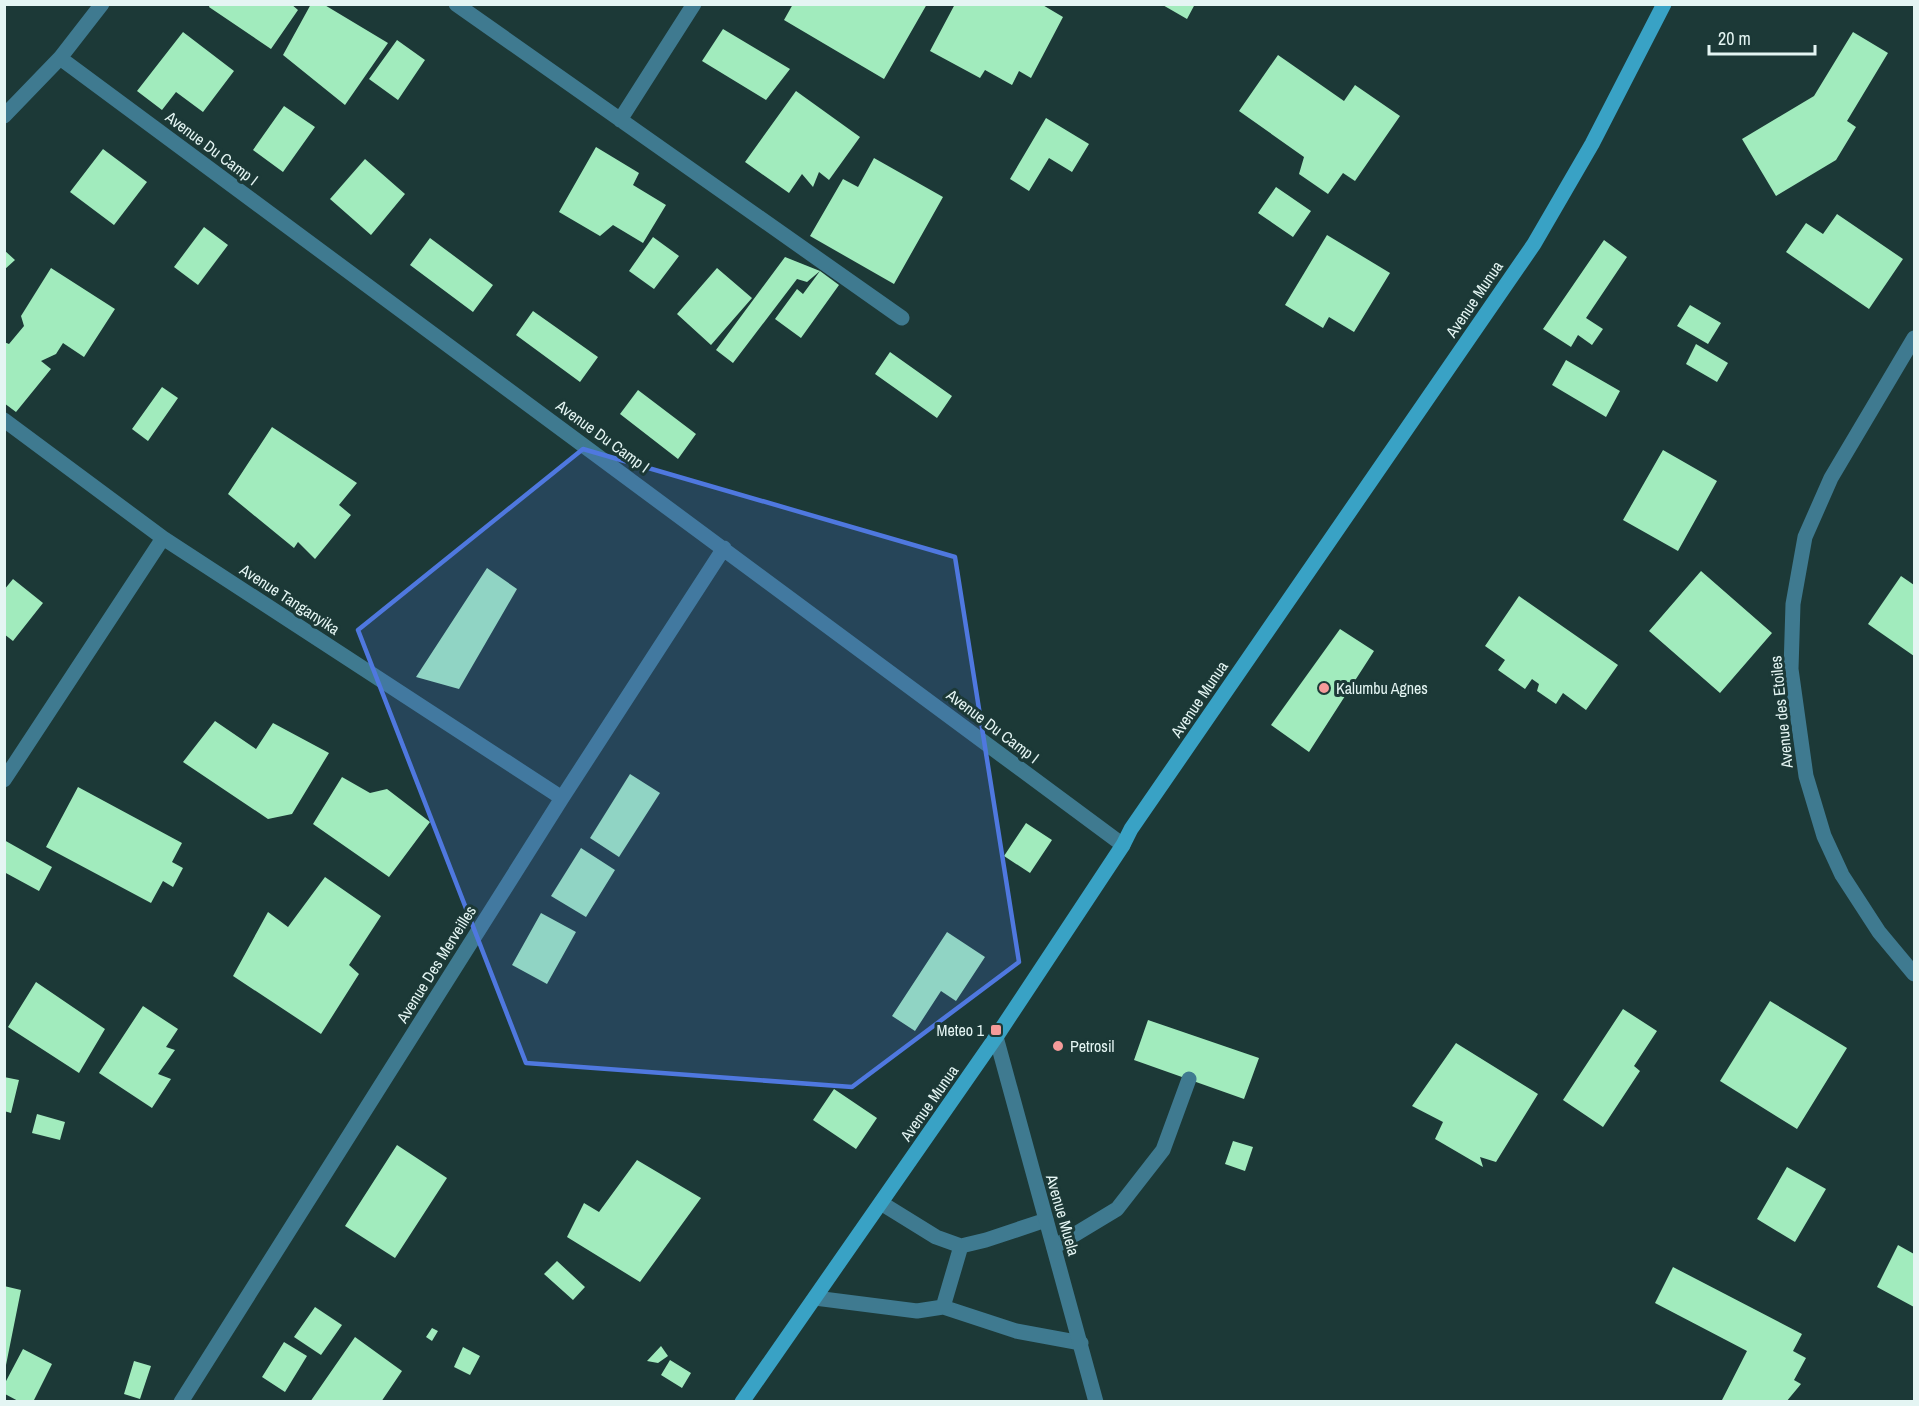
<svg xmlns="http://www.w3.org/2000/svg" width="1919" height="1406" viewBox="0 0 1919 1406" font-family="'Archivo Narrow',sans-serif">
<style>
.building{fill:#a1ebbd}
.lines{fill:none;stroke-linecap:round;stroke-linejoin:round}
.service{stroke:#3f7a90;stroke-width:15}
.minor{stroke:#3f7a90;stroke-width:15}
.tertiary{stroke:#3f7a90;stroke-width:15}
.secondary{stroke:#39a2c5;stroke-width:15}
.marked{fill:#4f78df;fill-opacity:0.2;stroke:#4f78df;stroke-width:4.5;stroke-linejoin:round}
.poi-dot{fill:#f59b9a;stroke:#1c3937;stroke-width:2}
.labels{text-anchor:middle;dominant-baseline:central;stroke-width:6;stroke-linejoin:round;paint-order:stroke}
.street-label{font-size:16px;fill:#e4f5f3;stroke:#1c3937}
.poi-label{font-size:16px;fill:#e4f5f3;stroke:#1c3937;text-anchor:start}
</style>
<rect width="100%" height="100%" fill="#1c3937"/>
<path class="building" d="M210,4H291L298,10L271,49L209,7Z
M311,4H323L388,43L345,105L283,55Z
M793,4H927L884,79L784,20Z
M955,4H1041L1063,17L1031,78L1019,71L1012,85L985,70L980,78L930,51Z
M1161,4H1195L1187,19Z
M723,29L790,69L766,100L702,61Z
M183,32L234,71L203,112L176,92L162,110L137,91Z
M1853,32L1888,53L1847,121L1856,127L1836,160L1776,196L1742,139L1814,96Z
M397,40L425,60L398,100L369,79Z
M1278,55L1344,101L1355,85L1400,116L1355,181L1343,173L1328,194L1299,174L1304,157L1239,111Z
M796,91L860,137L829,180L819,172L813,187L802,174L789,193L745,162Z
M284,106L315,127L283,172L253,150Z
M1046,118L1089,144L1072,172L1049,158L1029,191L1010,179Z
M596,147L639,173L633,185L666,205L643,243L613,225L600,236L559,212Z
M103,149L147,182L114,225L70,192Z
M874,158L943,197L894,284L810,236L843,179L858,187Z
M365,159L405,194L371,235L330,199Z
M1276,187L1311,211L1293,237L1258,213Z
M1837,214L1903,259L1869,309L1786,252L1806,223L1823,234Z
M204,227L228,245L198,285L174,267Z
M1327,235L1390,273L1354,332L1329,317L1323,328L1285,305Z
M653,237L679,256L654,289L629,271Z
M430,238L493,285L473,312L410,265Z
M1604,240L1627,257L1586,318L1603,329L1592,345L1578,335L1571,347L1543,329Z
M4,250L15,260L4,270Z
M785,257L820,271L839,285L801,338L775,319L797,289L803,294L820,271L807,282L797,279L733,363L716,350Z
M51,268L115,309L84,357L63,343L56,354L41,361L51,369L16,412L4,403V342L9,344L24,326L21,316Z
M717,268L752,298L711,345L677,314Z
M1690,305L1721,323L1708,344L1677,326Z
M533,311L598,357L580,382L516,335Z
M1696,344L1728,363L1717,382L1686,364Z
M890,352L952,396L937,418L875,374Z
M1566,360L1620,391L1606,417L1552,385Z
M162,387L178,398L148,441L132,429Z
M638,390L696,434L678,459L620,414Z
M272,427L357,483L339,505L351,515L315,559L298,542L294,548L228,494Z
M1663,450L1717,481L1678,551L1623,520Z
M487,568L517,589L459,689L416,677Z
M1701,571L1772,633L1720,693L1649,631Z
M1901,576L1914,585V656L1868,624Z
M13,579L43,603L13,641L4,634V590Z
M1519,596L1618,665L1586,710L1563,693L1556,704L1537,691L1539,684L1532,679L1525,689L1498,670L1505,660L1485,646Z
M1340,629L1374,651L1309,752L1271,725Z
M215,721L256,749L273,723L329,753L292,814L268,819L183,762Z
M630,774L660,793L619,857L590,838Z
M342,777L370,793L387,789L430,822L389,877L313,824Z
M78,787L182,843L172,862L183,868L173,887L163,881L151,903L46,847Z
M1026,823L1052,840L1030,873L1004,856Z
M4,840L52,867L39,891L4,872Z
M581,848L615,870L586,917L551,896Z
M325,877L381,916L349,965L359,974L321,1034L233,976L268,912L288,927Z
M541,913L576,932L547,984L512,965Z
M947,932L985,957L956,1001L941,991L915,1031L892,1016Z
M36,982L105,1029L79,1073L8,1027Z
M1770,1001L1847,1048L1797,1129L1720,1081Z
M143,1006L178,1029L166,1047L175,1050L158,1074L171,1079L152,1108L99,1073Z
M1623,1009L1657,1031L1634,1066L1640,1071L1603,1127L1563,1100Z
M1148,1020L1259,1058L1244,1099L1134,1060Z
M1456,1043L1538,1094L1496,1162L1480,1157L1483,1167L1435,1139L1443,1122L1412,1106Z
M4,1077L19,1080L11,1113L4,1111Z
M834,1089L877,1118L856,1149L813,1120Z
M37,1114L65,1122L60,1140L32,1133Z
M1233,1141L1253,1147L1245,1171L1225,1164Z
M397,1145L447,1178L395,1258L345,1226Z
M637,1160L701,1198L640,1282L567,1237L584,1203L599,1212Z
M1787,1167L1826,1189L1795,1242L1757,1219Z
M1898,1245L1914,1254V1307L1877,1287Z
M557,1261L585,1287L573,1300L544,1274Z
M1673,1267L1802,1334L1793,1351L1806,1358L1794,1380L1801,1384L1786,1402H1721L1747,1351L1655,1303Z
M4,1286L21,1290L6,1365H4Z
M315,1307L342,1325L321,1355L294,1337Z
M432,1328L438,1331L432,1341L426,1337Z
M355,1337L402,1371L381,1402H310Z
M284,1342L307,1356L285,1392L262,1377Z
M661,1346L668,1356L658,1363L647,1361Z
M463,1347L480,1356L470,1375L454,1367Z
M23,1349L52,1364L33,1402H20L5,1394V1383Z
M670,1360L691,1373L682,1388L661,1375Z
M134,1361L151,1366L140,1399L124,1394Z"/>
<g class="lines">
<path class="service" d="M961,1246L986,1240L1046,1220
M1054,1247L1117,1209L1163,1150L1189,1079
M815,1298L917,1311L943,1307L961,1246L936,1237L881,1203
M943,1307L1016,1331L1081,1343"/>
<path class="minor" d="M456,4L902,318
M60,58L1123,845
M4,116L60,58L102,4
M620,120L694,4
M1914,338L1831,478L1805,537L1793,604L1791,669L1806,776L1824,836L1842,875L1879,932L1914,974
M4,420L163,538L562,798
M4,780L163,538
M181,1402L562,798L724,548"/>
<path class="tertiary" d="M996,1037L1096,1402"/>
<path class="secondary" d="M742,1402L996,1037L1123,845L1131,829L1534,244L1592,144L1664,4"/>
</g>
<path class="marked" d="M583,449L955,557L1019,962L852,1087L526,1063L358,630Z"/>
<g class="poi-dot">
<circle cx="1324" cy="688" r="6"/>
<rect x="990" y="1024" width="12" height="12" rx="3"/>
<circle cx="1058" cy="1046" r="6"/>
</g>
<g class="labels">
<g class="street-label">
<text transform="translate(212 148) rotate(37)">Avenue Du Camp I</text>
<text transform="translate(1474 299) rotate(-56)">Avenue Munua</text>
<text transform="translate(603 436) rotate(36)">Avenue Du Camp I</text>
<text transform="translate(290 599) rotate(33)">Avenue Tanganyika</text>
<text transform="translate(1199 699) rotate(-56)">Avenue Munua</text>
<text transform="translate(1781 712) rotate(-96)">Avenue des Etoiles</text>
<text transform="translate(993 726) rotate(37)">Avenue Du Camp I</text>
<text transform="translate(436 964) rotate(-58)">Avenue Des Merveilles</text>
<text transform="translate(929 1103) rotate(-55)">Avenue Munua</text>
<text transform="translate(1063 1215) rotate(74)">Avenue Muela</text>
</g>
<g class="poi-label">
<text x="1336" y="688">Kalumbu Agnes</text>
<text x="984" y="1030" text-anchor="end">Meteo 1</text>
<text x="1070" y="1046">Petrosil</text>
</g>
</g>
<rect width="1919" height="1406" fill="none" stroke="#e4f5f3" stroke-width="12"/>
<path d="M1709 45v9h106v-9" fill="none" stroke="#e4f5f3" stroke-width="3"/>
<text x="1718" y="45" font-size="18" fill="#e4f5f3" stroke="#1c3937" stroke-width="4.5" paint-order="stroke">20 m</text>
</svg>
